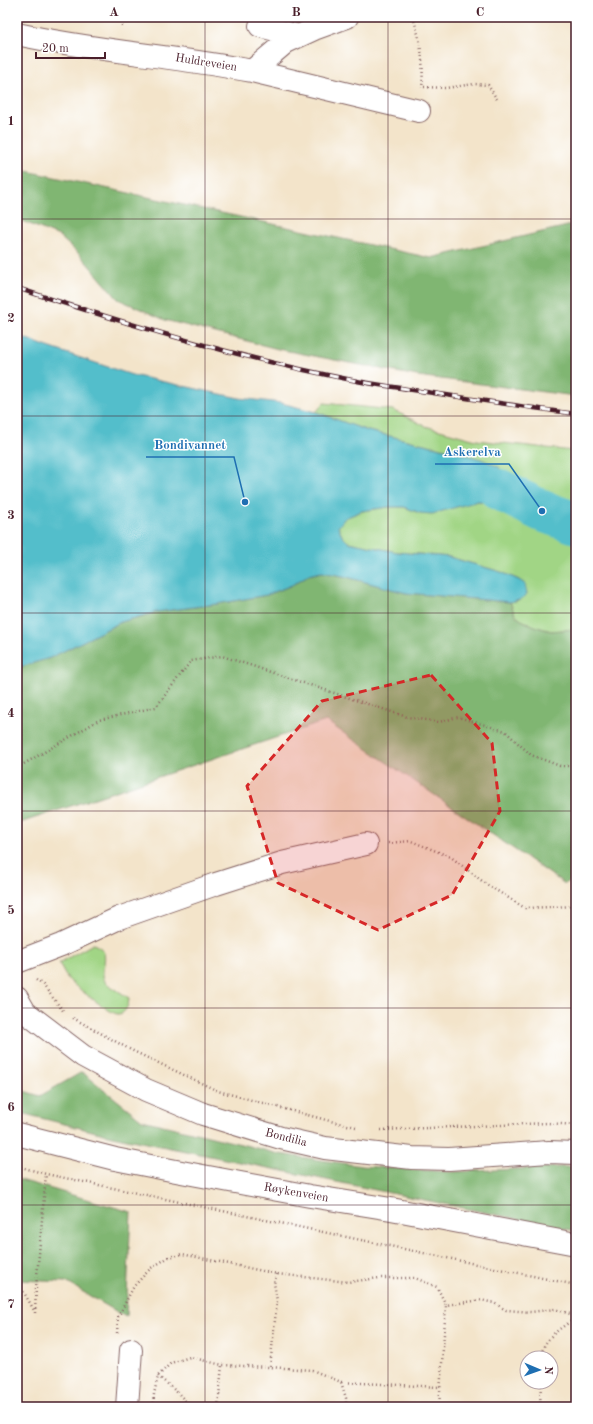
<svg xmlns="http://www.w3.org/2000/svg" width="593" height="1424" viewBox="0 0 593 1424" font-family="'Old Standard TT',serif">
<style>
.green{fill:#a1d585;stroke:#767a58}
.forest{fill:#80b672;stroke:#656a4e}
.water{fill:#52becb;stroke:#4e6e7b}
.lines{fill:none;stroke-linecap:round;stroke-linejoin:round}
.river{stroke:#52becb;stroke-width:42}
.minor-casing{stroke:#856463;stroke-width:24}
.major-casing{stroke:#856463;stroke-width:24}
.path{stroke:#856463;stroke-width:2.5;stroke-dasharray:1 3;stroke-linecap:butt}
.minor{stroke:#fff;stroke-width:22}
.major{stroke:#fff;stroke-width:22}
.rail-casing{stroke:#4a1f2b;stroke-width:4.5}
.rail{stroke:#fff;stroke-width:3;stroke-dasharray:9;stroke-linecap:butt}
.marked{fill:#d62828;fill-opacity:0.2;stroke:#d62828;stroke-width:3;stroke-dasharray:8 5;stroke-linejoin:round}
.grid{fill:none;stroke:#4a1f2b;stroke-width:1;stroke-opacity:0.55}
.labels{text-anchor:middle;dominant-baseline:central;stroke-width:3;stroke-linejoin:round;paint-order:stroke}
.street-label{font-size:12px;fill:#4a1f2b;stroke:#fff}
.leader{fill:none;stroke:#1f6fb2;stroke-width:1.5}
.callout-dot{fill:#1f6fb2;stroke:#fff;stroke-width:1.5}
.callout-label{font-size:13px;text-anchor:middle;font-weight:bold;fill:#1f6fb2;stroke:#fff;stroke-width:3;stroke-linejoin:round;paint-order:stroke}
.neatline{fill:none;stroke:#4a1f2b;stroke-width:1.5}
.grid-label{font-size:13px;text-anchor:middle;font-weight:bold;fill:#4a1f2b}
</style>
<rect width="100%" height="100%" fill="#fff"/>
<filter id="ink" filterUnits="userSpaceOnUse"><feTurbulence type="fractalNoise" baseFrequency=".025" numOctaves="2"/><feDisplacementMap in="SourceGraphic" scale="8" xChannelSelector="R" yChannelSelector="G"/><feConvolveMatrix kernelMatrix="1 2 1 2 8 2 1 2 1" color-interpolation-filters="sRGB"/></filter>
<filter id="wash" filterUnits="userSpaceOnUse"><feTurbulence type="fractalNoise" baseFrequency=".012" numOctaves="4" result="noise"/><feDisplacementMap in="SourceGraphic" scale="16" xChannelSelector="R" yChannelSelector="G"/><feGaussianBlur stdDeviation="0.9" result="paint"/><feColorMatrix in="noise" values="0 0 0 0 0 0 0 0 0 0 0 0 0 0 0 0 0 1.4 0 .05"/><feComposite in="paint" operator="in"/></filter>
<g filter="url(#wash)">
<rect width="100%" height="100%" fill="#f3e4ca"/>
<path class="green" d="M324,403L393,410L425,426L476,440L573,451L576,452V629L551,631L537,627L521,620L515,615L510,602L520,600L519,580L501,572L449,557L397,552L347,542L342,536L338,527L344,518L362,511L389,507H404L420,513L478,501L495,503L504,481L502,473L445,449L368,431L316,412Z
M93,944C116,952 96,969 106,983L129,998C129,1005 125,1015 117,1014C110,1013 73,985 68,979C65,974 62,968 59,963Z"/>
<path class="forest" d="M17,169L431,258L576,224V396L417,376L278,349L165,320L118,299L80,255L59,236L17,219Z
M322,572L343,576L406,593L510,602L515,615L521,620L537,627L551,631L576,629V875L565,884L326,721L17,824V668L50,658L121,622L157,612L217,604L267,595L292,585L308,575Z
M82,1072L142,1120L241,1144L279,1154L362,1166L450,1172L560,1167H576V1231L112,1136L17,1112V1089L40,1096Z
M17,1179L131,1212L126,1317L66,1282L17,1280Z"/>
<path class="water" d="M17,335L45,346L132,375L239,398L281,403L316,412L368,431L445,449L481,459L499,467L502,473L504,481L495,503L478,501L432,514L420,513L404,507H388L362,511L345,518L338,527L342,536L348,542L397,552L449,557L501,572L519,580L525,584L527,594L520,600L510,602L406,593L343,576L322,572L308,575L292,585L267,595L217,604L157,612L121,622L50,658L17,668Z"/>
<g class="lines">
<path class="river" d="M500,490L542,511L576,523"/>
</g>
</g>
<g filter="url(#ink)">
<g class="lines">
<g class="minor-casing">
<path id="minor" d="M260,26L299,36
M17,34C94,51 174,56 252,71L286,42L314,29L347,17
M252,71L419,111
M17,962L61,945L119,918L216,884L282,863L366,844
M17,998L25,1012L83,1056L146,1090L203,1114L281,1138L325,1148L412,1158L449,1159L549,1152L576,1153
M127,1407L131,1350"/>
</g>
<g class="major-casing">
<path id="major" d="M17,1134L115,1159L176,1171L310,1196L391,1209L576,1244"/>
</g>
<path class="path" d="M122,17V28
M413,17C421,41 424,63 422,88
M424,87L446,88L474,84L488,85L498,101
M17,768L99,720L156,707L191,661L222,656L407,717L439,722L458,717L505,731L531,755L560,766H576
M388,843L411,841L451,857L486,884L525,908L576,906
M36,980L43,985L64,1012
M73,1018L131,1050L218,1091L330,1121L356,1127
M381,1130L548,1123L576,1125
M17,1166L46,1174L576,1285
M277,1274L274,1283L277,1301L270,1367L312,1370L341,1382L346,1398V1407
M17,1287L22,1289L35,1312
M35,1313L36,1288L46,1174
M117,1333L118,1317L134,1286L151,1268L169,1257L182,1254L277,1274L348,1282L380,1278H415L437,1287L446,1305L481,1300L494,1303L506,1310L531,1312L555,1309L576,1316
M541,1358C542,1338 561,1328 576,1318
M158,1376L178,1393L191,1407
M341,1382L440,1387
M153,1407L154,1394L158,1376L171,1363L190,1357L222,1365L270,1367
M218,1407L222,1365
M439,1407L446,1305
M540,1407L541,1382"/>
<use href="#minor" class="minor"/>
<use href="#major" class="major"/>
<g class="rail-casing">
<path id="rail" d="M17,288C127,324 238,358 352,380C375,385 398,387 420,391C472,399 524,407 576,414"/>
</g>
<use href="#rail" class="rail"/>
</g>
</g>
<path class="marked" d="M431,675L492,743L500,811L452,895L378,930L278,883L247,786L322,701Z"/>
<path class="grid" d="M205,17V1407M388,17V1407M17,219H576M17,416H576M17,613H576M17,811H576M17,1008H576M17,1205H576"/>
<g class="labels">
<g class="street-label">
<text transform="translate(206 63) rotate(9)">Huldreveien</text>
<text transform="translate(286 1138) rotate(14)">Bondilia</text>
<text transform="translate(296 1193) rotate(10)">Røykenveien</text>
</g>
</g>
<path class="leader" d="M245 502L234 457H146M542 511L509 464H435"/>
<g class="callout-dot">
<circle cx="245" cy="502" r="4"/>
<circle cx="542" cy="511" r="4"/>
</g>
<g class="callout-label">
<text x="190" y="449">Bondivannet</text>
<text x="472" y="456">Askerelva</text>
</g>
<rect width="593" height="1424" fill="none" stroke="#fff" stroke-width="44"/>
<g transform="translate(539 1370) rotate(92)"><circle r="19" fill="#ffffff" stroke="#b7a5aa"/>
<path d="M0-3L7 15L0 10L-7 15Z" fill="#1f6fb2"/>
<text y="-6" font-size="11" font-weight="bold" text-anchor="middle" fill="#4a1f2b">N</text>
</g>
<path d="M36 52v6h69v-6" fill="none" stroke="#4a1f2b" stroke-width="2"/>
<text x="42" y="52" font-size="12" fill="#4a1f2b" stroke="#ffffff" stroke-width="3" paint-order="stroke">20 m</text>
<rect x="22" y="22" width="549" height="1380" class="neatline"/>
<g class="grid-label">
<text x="114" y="16">A</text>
<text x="296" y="16">B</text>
<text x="480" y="16">C</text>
<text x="11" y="125">1</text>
<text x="11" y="322">2</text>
<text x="11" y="519">3</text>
<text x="11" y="717">4</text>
<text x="11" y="914">5</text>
<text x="11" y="1111">6</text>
<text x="11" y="1308">7</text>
</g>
</svg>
